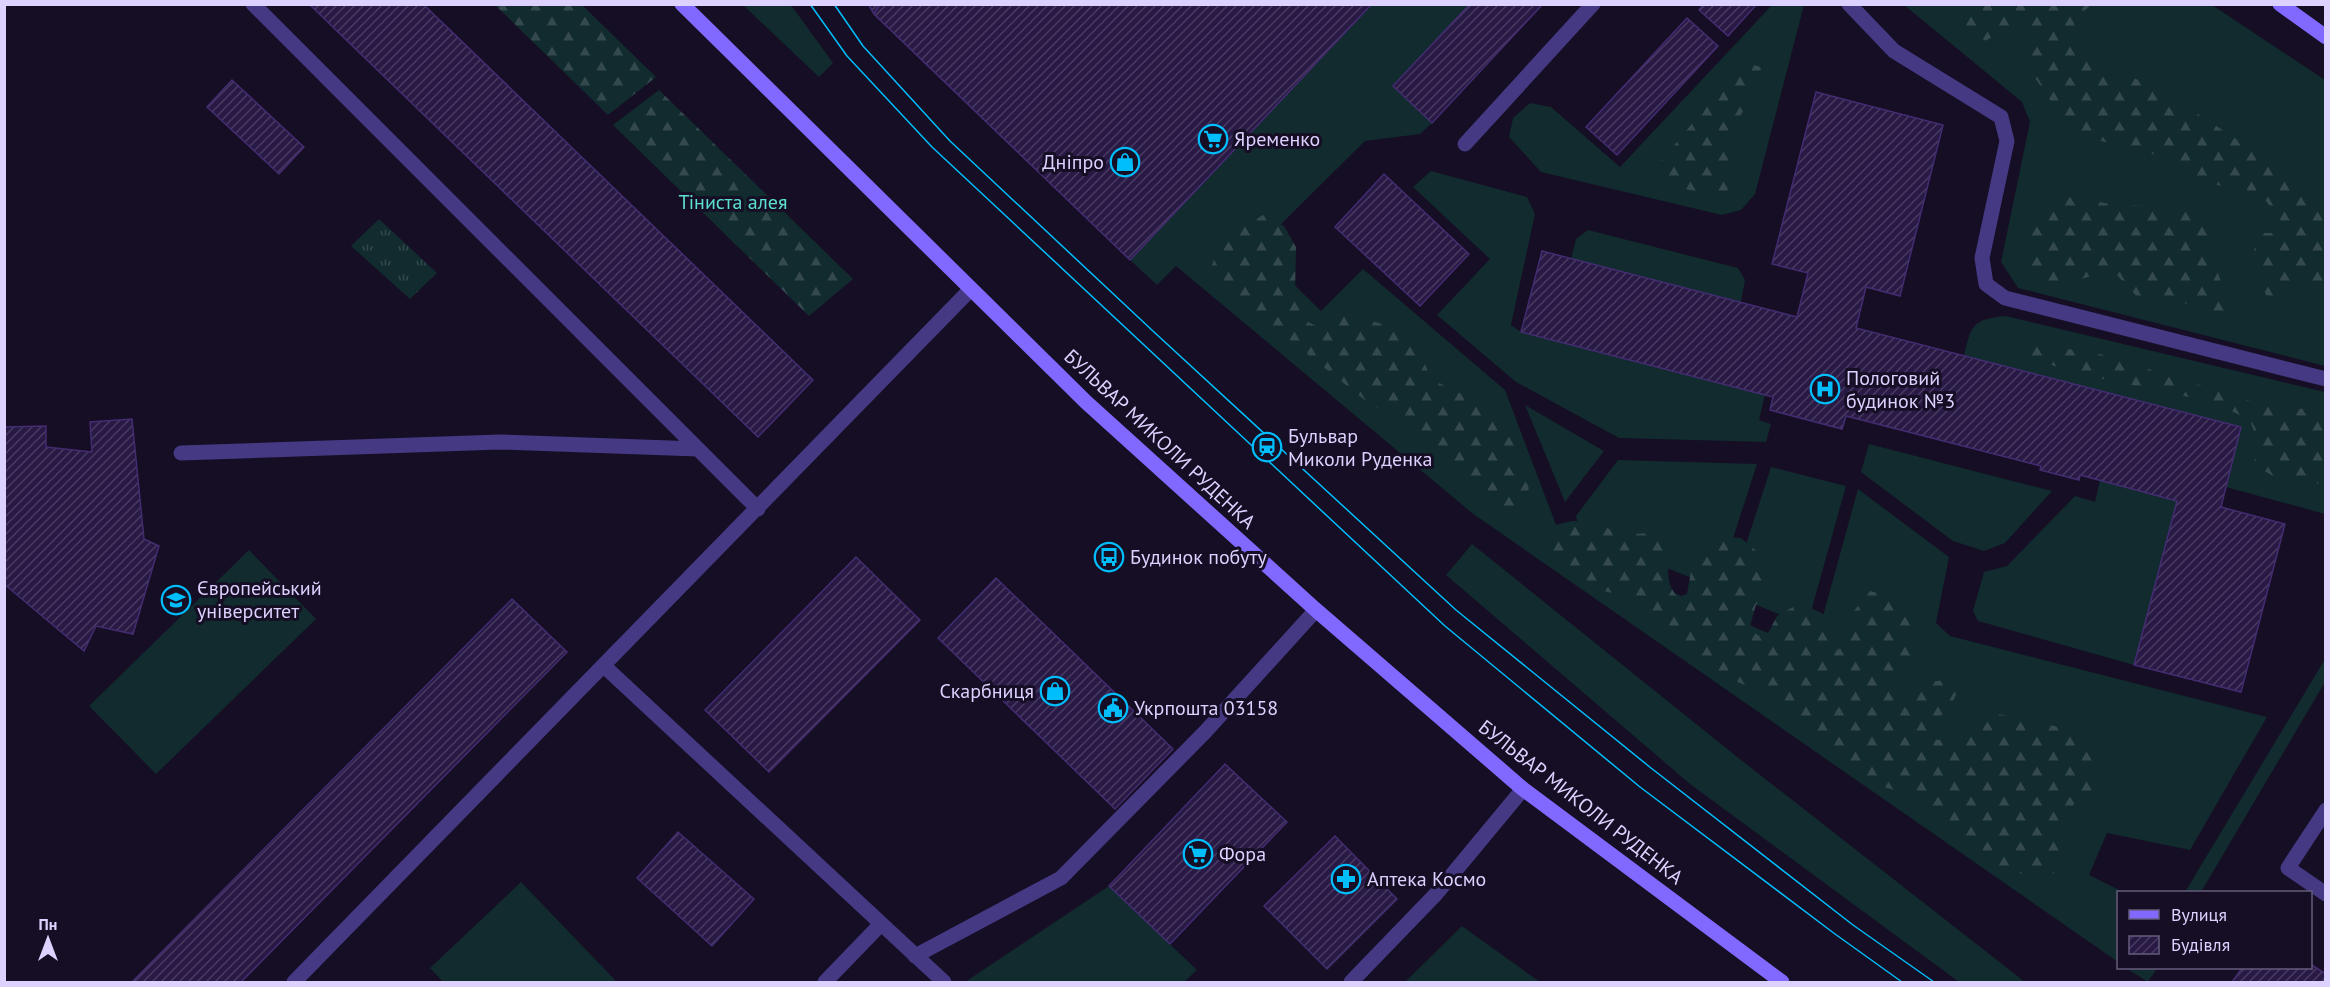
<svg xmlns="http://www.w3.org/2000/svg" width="2330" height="987" viewBox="0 0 2330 987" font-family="'PT Sans',sans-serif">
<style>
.grass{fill:#112b2e}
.forest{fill:url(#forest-firs)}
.park{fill:url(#park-tufts)}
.building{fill:url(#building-hatch);stroke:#432c71;stroke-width:1.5}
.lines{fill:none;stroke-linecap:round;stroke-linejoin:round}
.lane{stroke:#463983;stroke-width:15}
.secondary{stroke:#8168ff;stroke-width:15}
.tram{stroke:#00befc;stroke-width:1.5}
.labels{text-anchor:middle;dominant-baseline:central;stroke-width:6;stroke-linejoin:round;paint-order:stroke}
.poi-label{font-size:20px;fill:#ddd1ff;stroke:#150e24;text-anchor:start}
.park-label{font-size:20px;fill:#5be0d2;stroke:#150e24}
.street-label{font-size:20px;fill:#ddd1ff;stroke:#150e24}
</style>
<defs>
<pattern id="forest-firs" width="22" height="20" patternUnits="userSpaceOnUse" patternTransform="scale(1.5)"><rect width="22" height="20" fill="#112b2e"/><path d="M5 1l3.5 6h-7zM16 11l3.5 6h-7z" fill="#33494d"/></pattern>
<pattern id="park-tufts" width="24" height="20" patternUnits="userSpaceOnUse" patternTransform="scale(1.5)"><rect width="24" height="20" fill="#112b2e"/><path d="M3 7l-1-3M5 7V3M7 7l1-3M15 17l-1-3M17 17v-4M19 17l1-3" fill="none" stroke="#33494d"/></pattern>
<pattern id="building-hatch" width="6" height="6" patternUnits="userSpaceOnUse" patternTransform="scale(1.5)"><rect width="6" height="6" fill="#291a45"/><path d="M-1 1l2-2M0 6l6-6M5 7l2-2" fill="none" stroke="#483a61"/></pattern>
</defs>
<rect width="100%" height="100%" fill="#150e24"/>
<path class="grass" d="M743,5H791L833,63L819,77Z
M1372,5H1470L1393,86L1432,123L1420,134L1365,141L1257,248L1321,311L1363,269L1505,390L1564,546L1813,652L1858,489L1949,557L1936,623L1950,636L2267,717L2190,850L2107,833L2089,875L2123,892H2118V962L1472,513L1176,266L1157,285L1130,260Z
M1772,5H1804L1755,194L1741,210L1722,215L1541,172L1509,137L1513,118L1530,103L1551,107L1620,167Z
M1904,5H2212L2325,80V366L2018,288L2001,262L2030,122L2022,102Z
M1431,171L1527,197L1535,214L1511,325L1521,332L1765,395L1759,420L1771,424L1766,442L1619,438L1516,382L1437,315L1490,259L1413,187Z
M1588,230L1738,268L1745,280L1741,302L1571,259L1576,239Z
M2006,316L2325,392V514L2226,487L2241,427L1964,356C1971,325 1973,319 2006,316Z
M1525,405L1604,451L1565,502Z
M1869,444L2052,491L2005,543L1984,551L1953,541L1861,472Z
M1618,460L1757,464L1717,588L1581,534L1576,516Z
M1771,467L1846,486L1807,626L1730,594Z
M2100,480L2177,501L2134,665L1978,621L1973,611L1984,572L2007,566L2075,496L2095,502Z
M1472,544L1736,756L2025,982H1959L1690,784L1446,575Z
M249,550L316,619L156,774L89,706Z
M2325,659V682L2201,892H2185Z
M521,882L617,982H443L430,968Z
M1109,886L1197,970L1184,982H965Z
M1462,926L1540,982H1405Z
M2126,968H2157L2148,982Z"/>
<path class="forest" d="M495,5H582L656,77L608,115Z
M1966,5H2091L2074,20L2076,54L2160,89L2265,158L2325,214V299L2306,278L2283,300L2266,295L2252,266L2257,233H2290L2260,193L2196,181L2153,154L2073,134L2025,63L2035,34L2029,17L1985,41L1960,20Z
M1743,62L1761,67L1759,85L1725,141L1733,179L1725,195H1709L1657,182L1646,167L1662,160Z
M659,90L853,279L809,316L613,125Z
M2060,195L2116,205L2195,207L2209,217L2210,251L2229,304L2227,321L2194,309L2175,297L2140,300L2116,274L2100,273L2051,289L2026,268L2025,233Z
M1263,215L1284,226L1296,247L1295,295L1304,320L1331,333L1344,312L1413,334L1431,379L1497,411L1529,477L1528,502L1514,521L1493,511L1461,473L1419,447L1415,424L1371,405L1222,286L1212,265L1221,241Z
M2028,343L2100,354L2270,407L2325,410V484L2281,481L2253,464L2260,449L2250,420L2213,402L2098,378L2029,359Z
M1572,521H1592L1616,532L1637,534L1657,532L1675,540C1669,560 1662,581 1678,597L1687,594L1693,560L1709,536L1741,538L1760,554L1773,586L1756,605L1749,630L1765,639L1777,616L1800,603L1832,618L1831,643L1839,650L1853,612L1870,591L1903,600L1912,622L1914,651L1895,695L1906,708L1928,682L1946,680L1960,686L1949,710L1928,724L1937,740L1965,736L1994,713L2068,729L2094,757L2097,791L2074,804L2062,822L2065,851L2055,873L2025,875L1990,863L1948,829L1931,804L1912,795L1884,787L1842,759L1809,721L1773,697L1719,674L1666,639L1634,607L1612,593L1595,589L1572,574L1553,554L1551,526Z"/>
<path class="park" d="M379,219L437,273L410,299L351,246Z"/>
<path class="building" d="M309,4H423L813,380L758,437Z
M868,4H880L874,14Z
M880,4H1372L1130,260L874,14Z
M1470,4H1543L1432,123L1393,86Z
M1704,4H1757L1728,36L1699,10Z
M1687,18L1718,46L1617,155L1586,127Z
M232,80L304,147L279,174L207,107Z
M1816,92L1943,125L1900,296L1866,287L1856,328L2241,427L2221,507L2285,524L2241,692L2134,665L2177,501L2080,475L2079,480L2040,470L2041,466L1846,416L1842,429L1770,410L1773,397L1521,332L1542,251L1797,317L1808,273L1772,264Z
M1384,174L1469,254L1420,306L1335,227Z
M132,419L144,539L159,546L133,634L96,626L84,651L4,584V427L46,426V447L92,452L90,422Z
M856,557L920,620L769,772L705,710Z
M996,578L1173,749L1115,809L938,638Z
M512,599L567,652L241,982H132Z
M1225,764L1287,822L1170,944L1109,886Z
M678,832L754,899L712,946L637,878Z
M1335,836L1397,899L1327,969L1264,906Z
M2310,964L2326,974V982H2232L2242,968H2310Z"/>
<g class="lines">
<path class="lane" d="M253,4L758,509
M1849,4L1894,51L2001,117L2007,141L1982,258L1986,284L2005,298L2326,379
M1465,144L1593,4
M181,453L500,442L698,449
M604,666L944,982
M2326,810L2288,868L2326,894
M915,956L1061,878L1205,732L1316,610
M294,982L971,289
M825,982L880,925
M1351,982L1436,894L1523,789"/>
<path class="secondary" d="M682,4L1086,402L1316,610L1523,789L1782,982
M2280,4L2326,37"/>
<path class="tram" d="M810,4L847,56L932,147L1445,626L1640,787L1835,934L1902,982
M834,4L863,46L950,141L1154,332L1456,610L1651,768L1853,925L1934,982"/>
</g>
<defs>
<g id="supermarket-ring" transform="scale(1.5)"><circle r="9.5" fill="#150e24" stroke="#00befc" stroke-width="1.5"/><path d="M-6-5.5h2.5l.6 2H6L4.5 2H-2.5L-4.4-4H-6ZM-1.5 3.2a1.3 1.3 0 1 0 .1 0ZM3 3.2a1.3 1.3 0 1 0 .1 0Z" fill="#00befc"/></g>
<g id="shop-ring" transform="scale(1.5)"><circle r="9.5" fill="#150e24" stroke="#00befc" stroke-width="1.5"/><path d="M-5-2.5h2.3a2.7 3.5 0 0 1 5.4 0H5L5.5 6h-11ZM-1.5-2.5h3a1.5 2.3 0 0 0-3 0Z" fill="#00befc"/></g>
<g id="hospital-ring" transform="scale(1.5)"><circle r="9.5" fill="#150e24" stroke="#00befc" stroke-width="1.5"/><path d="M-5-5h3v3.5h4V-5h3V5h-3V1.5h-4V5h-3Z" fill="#00befc"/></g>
<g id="station-ring" transform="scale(1.5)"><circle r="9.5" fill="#150e24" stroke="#00befc" stroke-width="1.5"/><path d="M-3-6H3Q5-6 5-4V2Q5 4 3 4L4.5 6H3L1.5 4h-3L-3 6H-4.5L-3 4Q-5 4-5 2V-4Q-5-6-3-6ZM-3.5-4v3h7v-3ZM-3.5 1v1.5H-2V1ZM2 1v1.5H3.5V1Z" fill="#00befc"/></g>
<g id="bus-ring" transform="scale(1.5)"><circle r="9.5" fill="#150e24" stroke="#00befc" stroke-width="1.5"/><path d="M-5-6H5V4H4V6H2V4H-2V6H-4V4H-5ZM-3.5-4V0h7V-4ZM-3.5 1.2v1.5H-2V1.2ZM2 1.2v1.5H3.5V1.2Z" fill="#00befc"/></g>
<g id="university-ring" transform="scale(1.5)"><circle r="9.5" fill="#150e24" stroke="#00befc" stroke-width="1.5"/><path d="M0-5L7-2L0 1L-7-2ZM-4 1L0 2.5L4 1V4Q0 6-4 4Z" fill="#00befc"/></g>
<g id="civic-ring" transform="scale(1.5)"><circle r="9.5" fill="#150e24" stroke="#00befc" stroke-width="1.5"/><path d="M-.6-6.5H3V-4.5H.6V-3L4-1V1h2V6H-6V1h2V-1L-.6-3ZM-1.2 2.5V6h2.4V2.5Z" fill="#00befc"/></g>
<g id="pharmacy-ring" transform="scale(1.5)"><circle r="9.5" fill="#150e24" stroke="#00befc" stroke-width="1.5"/><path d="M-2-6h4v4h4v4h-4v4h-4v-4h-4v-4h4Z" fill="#00befc"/></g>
</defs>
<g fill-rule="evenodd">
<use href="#supermarket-ring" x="1213" y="139"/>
<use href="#shop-ring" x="1125" y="162"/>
<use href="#hospital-ring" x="1825" y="389"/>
<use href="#station-ring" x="1267" y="447"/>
<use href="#bus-ring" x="1109" y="557"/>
<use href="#university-ring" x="176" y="600"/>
<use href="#shop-ring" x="1055" y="691"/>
<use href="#civic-ring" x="1113" y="708"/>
<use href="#supermarket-ring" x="1198" y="854"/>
<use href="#pharmacy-ring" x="1346" y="879"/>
</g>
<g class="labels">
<g class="poi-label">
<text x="1234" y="139">Яременко</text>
<text x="1104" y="162" text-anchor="end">Дніпро</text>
<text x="1846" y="378">Пологовий<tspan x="1846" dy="23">будинок №3</tspan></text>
<text x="1288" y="436">Бульвар<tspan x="1288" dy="23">Миколи Руденка</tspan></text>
<text x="1130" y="557">Будинок побуту</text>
<text x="197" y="588">Європейський<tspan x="197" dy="23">університет</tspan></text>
<text x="1034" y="691" text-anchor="end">Скарбниця</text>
<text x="1134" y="708">Укрпошта 03158</text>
<text x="1219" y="854">Фора</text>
<text x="1367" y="879">Аптека Космо</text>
</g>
<g class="park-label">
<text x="733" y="202">Тіниста алея</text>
</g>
<g class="street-label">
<text transform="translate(1160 439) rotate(43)">БУЛЬВАР МИКОЛИ РУДЕНКА</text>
<text transform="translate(1581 802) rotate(38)">БУЛЬВАР МИКОЛИ РУДЕНКА</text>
</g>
</g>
<rect width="2330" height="987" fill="none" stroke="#ddd1ff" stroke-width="12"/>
<rect x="2117" y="891" width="195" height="78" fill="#150e24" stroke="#655c7c" stroke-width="1.5"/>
<rect x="2129" y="910" width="30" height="9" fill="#8168ff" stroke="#655c7c" stroke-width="1.5"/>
<text x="2171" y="921" font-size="18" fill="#ddd1ff">Вулиця</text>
<rect x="2129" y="936" width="30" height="18" fill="url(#building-hatch)" stroke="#655c7c" stroke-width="1.5"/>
<text x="2171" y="951" font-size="18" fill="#ddd1ff">Будівля</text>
<g transform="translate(48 939)" stroke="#150e24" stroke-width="4.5" paint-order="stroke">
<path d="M0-4.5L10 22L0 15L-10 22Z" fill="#ddd1ff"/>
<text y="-9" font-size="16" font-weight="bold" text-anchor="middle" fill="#ddd1ff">Пн</text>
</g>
</svg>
